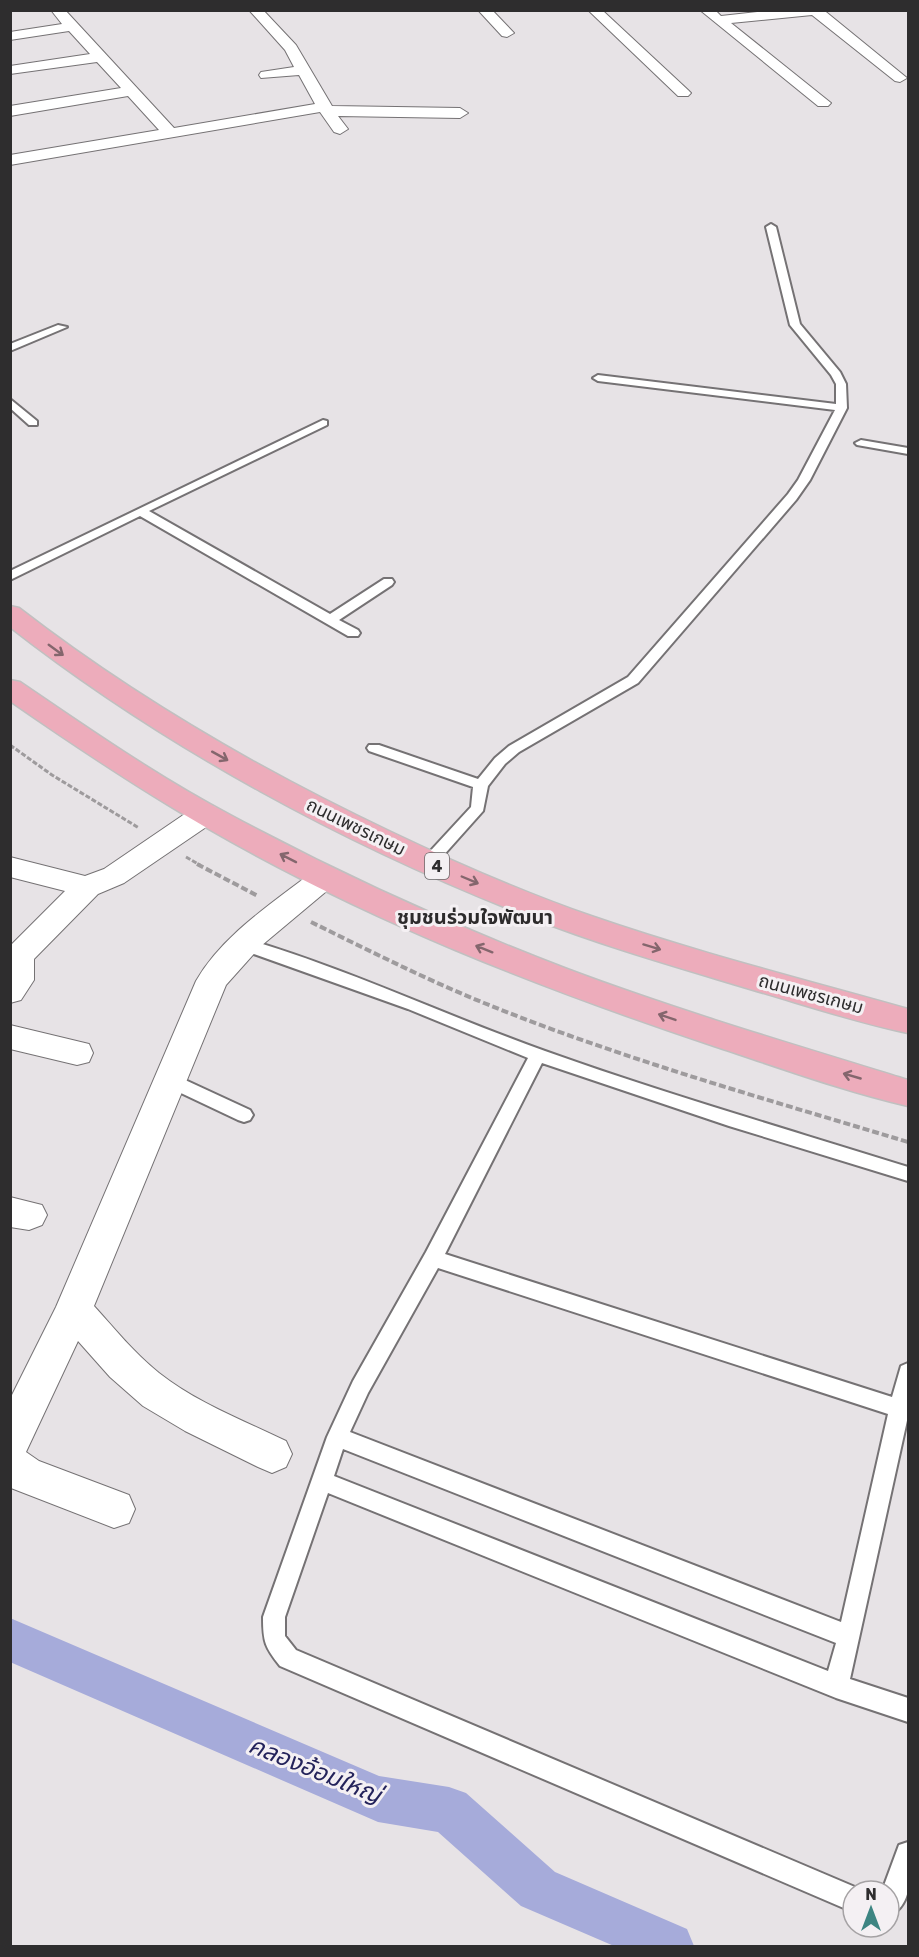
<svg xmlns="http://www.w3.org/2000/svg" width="919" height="1957" viewBox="0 0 919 1957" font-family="Rubik,'Noto Sans Thai',sans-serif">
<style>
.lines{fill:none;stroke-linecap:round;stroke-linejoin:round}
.canal{fill:#a6abda;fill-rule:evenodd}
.service-casing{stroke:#757274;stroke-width:4}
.minor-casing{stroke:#757274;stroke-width:2}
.primary-casing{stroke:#c0c0c0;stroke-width:3}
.path-far1{stroke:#9e9b9d;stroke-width:3;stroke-dasharray:5 2;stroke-linecap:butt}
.path{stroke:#9e9b9d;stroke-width:4;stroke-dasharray:7 3;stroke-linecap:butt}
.service{fill:#fff;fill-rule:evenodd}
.minor{fill:#fff;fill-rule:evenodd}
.primary{fill:#edacbb;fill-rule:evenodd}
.oneway{stroke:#84666d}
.labels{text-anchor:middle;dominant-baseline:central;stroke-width:6;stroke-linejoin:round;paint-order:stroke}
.shield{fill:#f4f0f3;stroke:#696869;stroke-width:1.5}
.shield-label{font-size:16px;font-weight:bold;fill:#2e2d2e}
.street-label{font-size:18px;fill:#2e2d2e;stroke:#f4f0f3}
.neighbourhood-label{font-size:20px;font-weight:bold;fill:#2d2b2c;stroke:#f4f0f3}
.near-water-label{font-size:24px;font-style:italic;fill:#24235b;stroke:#f4f0f3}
</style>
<rect width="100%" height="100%" fill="#e7e3e6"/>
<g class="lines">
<path class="canal" d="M10,1618L379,1776L449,1787L466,1793L555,1872L687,1929L694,1946H614L521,1906L438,1832L378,1822L10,1662Z"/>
<g class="service-casing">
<path id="service" d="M771,224L776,227L800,324L840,372L846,384L847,408L810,480L796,500L638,683L519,752L505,764L488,786L483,811L433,867H423L420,863L423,859L471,807L473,787L369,751L367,748L369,745H379L478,779L495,758L509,746L628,677L788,494L798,480L835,410L598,381L593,378L598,375L836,404V384L831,375L790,325L766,227Z
M58,325L67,327L10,351V344Z
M10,399L37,421V425H29L10,408Z
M323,420L327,421V425L149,511L330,614L384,579H392L394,582L392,585L339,620L358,630L360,633L358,636H348L140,516L10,580V571Z
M861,440L908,448V454L857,445L855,443Z
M243,938C346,968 444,1015 545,1051C665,1094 787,1129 908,1167V1181L729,1126L542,1063L445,1254L892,1397L901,1366L908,1363V1416L850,1679L908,1698V1722L836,1698L328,1493L285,1617V1636L296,1650L862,1890L853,1891V1912L280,1666C265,1647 263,1642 263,1617L327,1437L353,1381L426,1252L528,1058L408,1009L237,948L235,944L237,940ZM438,1268L888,1414L841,1622L350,1432L368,1393ZM343,1449L836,1643L828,1671L334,1476Z
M170,1073L250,1110L253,1115L250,1120L244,1122L238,1120L164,1085L161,1080L164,1075Z
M908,1842C911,1865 915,1905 889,1916V1891H882L899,1845Z"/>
</g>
<g class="minor-casing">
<path id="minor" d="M51,10H65L174,128L315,104L299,75L261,78L259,75L261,72L294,67L285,50L249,10H263L296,45L332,106L460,108L468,113L460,118L338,116L348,129L340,134L334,132L320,112L10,165V155L159,130L128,96L10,116V106L121,88L97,62L10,74V66L90,54L69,31L10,40V32L62,24Z
M478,10H492L514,33L507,37L502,36Z
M588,10H602L688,90L691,93L688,96H678Z
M700,10H715L721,16L774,10H827L826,12L907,78L900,82L895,81L812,15L731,23L831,103L828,106H818Z
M205,805L215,807L219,814L215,821L124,883L98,894L34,959V980L21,1000L10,1003V946L65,891L10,877V857L85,876L104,869L195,807Z
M325,867L335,870L340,877L335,884L261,946L226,985L94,1306C115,1329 134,1353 159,1373C197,1403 243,1420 286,1441L292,1454L286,1467L272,1473L258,1467L185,1431L143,1406L110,1377L78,1341L26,1452L39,1461L129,1495L135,1509L129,1523L114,1528L11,1488L10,1399L56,1307L196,981C223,934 273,903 315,870Z
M10,1025L89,1044L93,1053L89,1062L77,1065L10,1049Z
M10,1197L42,1205L47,1215L42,1225L29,1230L10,1227Z"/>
</g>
<g class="primary-casing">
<path id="primary" d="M10,606L19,608C134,697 260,770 391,832C456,863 522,892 591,916C695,952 802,979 908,1009V1033C855,1022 802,1004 750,989C677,967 603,946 532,918C349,847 165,748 10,627Z
M10,680L20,682C89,729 158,777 232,816C340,874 452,925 567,969C679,1011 794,1045 908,1080V1106C843,1091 778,1067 714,1046C540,988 366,920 207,828C139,789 75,746 10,701Z"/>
</g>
<path class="path-far1" d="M10,745L52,775L139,828
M186,857L200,865"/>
<path class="path" d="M197,864L258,896
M311,922C368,950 425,979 484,1003C622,1059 766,1099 908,1142"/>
<use href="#service" class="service"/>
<use href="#minor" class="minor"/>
<use href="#primary" class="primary"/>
</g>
<defs><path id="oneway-shaft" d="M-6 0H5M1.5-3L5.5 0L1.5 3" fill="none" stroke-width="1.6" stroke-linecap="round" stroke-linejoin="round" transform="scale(1.5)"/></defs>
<g class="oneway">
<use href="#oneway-shaft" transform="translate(56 650) rotate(36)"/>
<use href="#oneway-shaft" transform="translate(220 756) rotate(29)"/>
<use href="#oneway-shaft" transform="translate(288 858) rotate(-153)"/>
<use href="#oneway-shaft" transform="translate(470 880) rotate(23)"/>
<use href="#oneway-shaft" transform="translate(652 947) rotate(17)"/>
<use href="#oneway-shaft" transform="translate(484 949) rotate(-158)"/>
<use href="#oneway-shaft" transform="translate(667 1017) rotate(-161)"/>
<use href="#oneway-shaft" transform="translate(852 1076) rotate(-164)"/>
</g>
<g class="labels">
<rect class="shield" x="425" y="853" width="24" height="26" rx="4.5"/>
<g class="shield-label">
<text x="437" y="866">4</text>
</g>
<g class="street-label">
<text transform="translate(356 827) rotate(26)">ถนนเพชรเกษม</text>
<text transform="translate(811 994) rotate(15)">ถนนเพชรเกษม</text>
</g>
<g class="neighbourhood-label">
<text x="475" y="917">ชุมชนร่วมใจพัฒนา</text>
</g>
<g class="near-water-label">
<text transform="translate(315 1770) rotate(22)">คลองอ้อมใหญ่</text>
</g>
</g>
<rect width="919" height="1957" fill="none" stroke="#2e2d2e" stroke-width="24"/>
<g transform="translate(871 1909)"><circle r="28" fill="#f4f0f3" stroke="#a5a2a4" stroke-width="1.5"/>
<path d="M0-4.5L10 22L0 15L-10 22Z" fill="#3d8582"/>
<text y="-9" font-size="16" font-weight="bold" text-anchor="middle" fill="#2e2d2e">N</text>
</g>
</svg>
